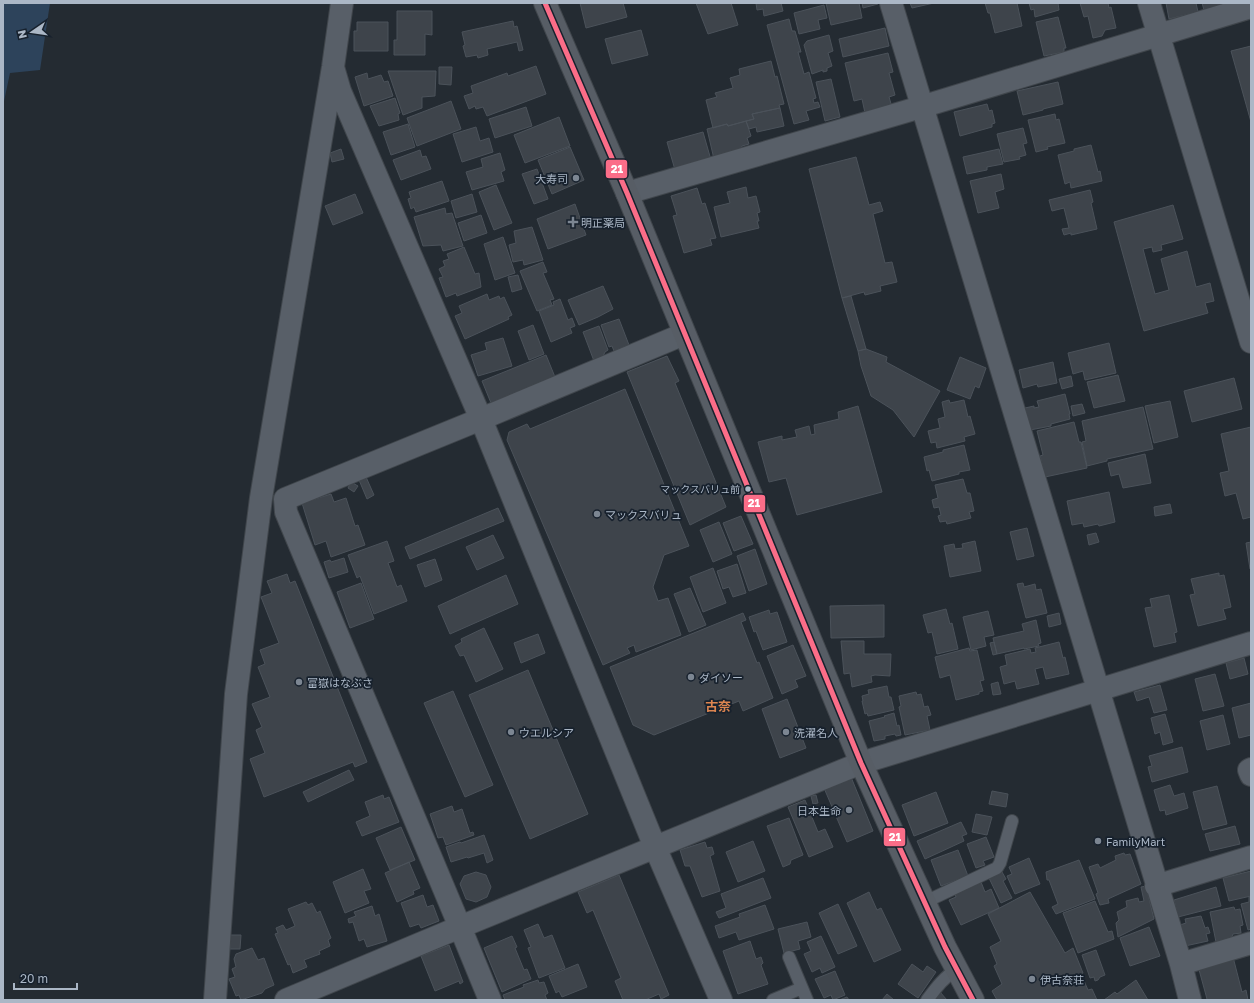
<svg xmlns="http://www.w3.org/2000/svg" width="1254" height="1003" viewBox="0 0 1254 1003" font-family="'Golos Text','Noto Sans JP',sans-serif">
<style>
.water{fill:#2d435b}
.building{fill:#3e444b;stroke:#4b525a}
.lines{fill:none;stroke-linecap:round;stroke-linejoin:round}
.service-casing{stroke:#40464c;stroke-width:14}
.minor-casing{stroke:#40464c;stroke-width:24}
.secondary-casing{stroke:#40464c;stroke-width:24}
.service{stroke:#585f68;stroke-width:12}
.minor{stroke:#585f68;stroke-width:22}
.secondary{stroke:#575d65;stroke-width:22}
.bus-1-casing{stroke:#17212d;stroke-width:8}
.bus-1{stroke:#fb6d88;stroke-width:5}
.poi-dot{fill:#7c8692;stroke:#17212d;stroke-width:1.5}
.bus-dot{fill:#abb7c6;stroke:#17212d;stroke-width:1.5}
.labels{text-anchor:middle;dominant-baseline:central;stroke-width:3.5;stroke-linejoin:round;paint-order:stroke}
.bus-label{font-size:10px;fill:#abb7c6;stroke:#17212d;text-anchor:end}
.poi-label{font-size:11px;fill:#abb7c6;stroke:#17212d;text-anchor:start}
.quarter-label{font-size:13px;font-weight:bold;fill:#dc8550;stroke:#17212d}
.line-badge{stroke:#17212d;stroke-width:1.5}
.badge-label{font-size:11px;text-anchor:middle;font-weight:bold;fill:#fff}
</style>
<rect width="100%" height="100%" fill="#242b32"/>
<path class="water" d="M3,3H50L40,70L10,73L3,106Z"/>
<path class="building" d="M580,3H623L627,17L586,28Z
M696,3H731L738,25L708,34Z
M756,3H781L783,11L764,16L763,9L757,10Z
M826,3H859L862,18L831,25Z
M862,3H878V4L863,8Z
M910,3H934L912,8Z
M985,3H1017L1022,26L995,33L990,13H988Z
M1029,3H1058L1059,10L1035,17L1034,9L1031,10Z
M1080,3H1108L1109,8L1111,7L1116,28L1105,30L1102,36L1093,38L1088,16L1084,17Z
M1166,3H1196L1198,12L1169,19Z
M1202,3H1227L1204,10Z
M824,5L827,18L818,20L820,29L799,34L794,13Z
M397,11H432V35L425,34V55H394V40H397Z
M1058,17L1066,48H1064V52L1044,56L1036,22Z
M789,19L792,31H795L801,52H798L804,74L809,72L816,98L813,99L814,103L818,102L820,107L806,111L809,120L794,124L767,25Z
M513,21L514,27L517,26L523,50L519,51L517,42L487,49L488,55L478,58L477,55L466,57L463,46L465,45L462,32Z
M357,22H388V51H354V31H357Z
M885,28L889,46L843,57L839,39Z
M641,30L648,55L612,64L605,39Z
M829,35L833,51L828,53L832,66L827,68V71L823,72V70L812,74L804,45L807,41Z
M1251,46V122L1231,51Z
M888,53L893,72L889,73L895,95L889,97L892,107L865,113L862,99L854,101L845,63Z
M771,61L775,77L777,76L784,104L779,105L780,108L752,114L754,119L728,126L727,124L713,128L706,100L717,97L715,93L733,88L730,78L740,75L739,69Z
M536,66L546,94L487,116L483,107L476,109L475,106L469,109L464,96L473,93L471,86L507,73L508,76Z
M439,67H452L451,85L439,84Z
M388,71H436L435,96L422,97V108L403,115Z
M367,73L368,79L381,75L384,82L388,81L393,96L364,106L355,77Z
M831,79L840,117L825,121L816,82Z
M1058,82L1063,104L1043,109V110L1023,115L1017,91Z
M395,98L400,113L398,114L399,120L379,126L370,106Z
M451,101L461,129L417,146L407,118Z
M987,104L989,111L992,110L995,123L992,124V127L960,136L954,112Z
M526,107L532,126L495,138L489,119Z
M780,108L784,126L757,132L756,127L749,129L746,121L754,119L752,114Z
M1055,114L1056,120L1059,119L1065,143L1047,147L1048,149L1036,152L1028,120Z
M559,117L570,146L525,163L514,135Z
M746,121L751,136L747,138L749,144L742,146L740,152L714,159L707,129L727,124L728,126Z
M408,124L415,147L391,155L383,132Z
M476,127L480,141L489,138L493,152L462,162L453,134Z
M1023,128L1027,143L1023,144L1026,155L1019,157L1020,159L1004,162L997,134Z
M703,132L711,160L675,170L667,142Z
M1091,145L1098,172L1100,171L1102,181L1071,188L1070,182L1065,184L1058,155L1074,151V149Z
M570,147L584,180L552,194L538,160Z
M341,149L344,159L332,162L330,153Z
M999,149L1003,164L987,167V170L967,174L963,157Z
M420,150L422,157L426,156L431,169L401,180L393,160Z
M500,153L505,170L501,172L504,181L472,190L466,172L483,167L481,159Z
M856,157L869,205L880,202L883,211L873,214L885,263L892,262L897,282L880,286L881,291L865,295L864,292L842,298L809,169Z
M537,169L548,199L534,204L522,174Z
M1001,174L1004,189L995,192L999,208L978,213L970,181Z
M442,181L449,201L416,212L414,207L411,209L408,199L411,198L409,192Z
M496,185L512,223L494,230L479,192Z
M746,187L748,198L756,196L760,212L757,213L759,221H757L759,228L721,237L714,207L730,203L727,192Z
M697,188L702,204L705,203L716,238L710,239L712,245L684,253L673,216L677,215L671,196Z
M1090,190L1093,202L1091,203L1097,229L1071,235V233L1064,235L1062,229L1069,228L1064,208L1052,211L1049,200Z
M355,194L363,213L333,225L325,206Z
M472,194L477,212L456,218L451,201Z
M575,204L586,235L548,249L537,219Z
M1173,205L1183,239L1161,245L1162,250L1153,252L1152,247L1143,249L1155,294L1169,290L1161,259L1187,251L1196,287L1210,283L1214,301L1205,303L1208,313L1144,331L1114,222Z
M445,208L446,214L452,213L463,246L443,251L441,245L423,246L414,217Z
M481,215L487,233L464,241L458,223Z
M532,227L543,260L524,265L523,260L513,262L509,245L516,243L514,231Z
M503,237L515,273L495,280L484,244Z
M464,247L475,274L479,273L481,287L457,296L456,293L446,297L439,278L443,277L439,269L445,266L443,261L449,259L447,254Z
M543,262L547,272L543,273L554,299L550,300L552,305L537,311L520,271Z
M518,275L522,289L512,292L508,277Z
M603,286L613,309L598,317L579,325L568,300Z
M487,294L489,300L499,296L500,299L504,297L512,315L508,317L509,319L465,339L455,316L462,313L459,306Z
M851,296L866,349L858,351L842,298Z
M560,299L568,320L572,318L575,326L570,328L572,333L551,342L539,311L554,305L553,302Z
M619,319L629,345L614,351L612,346L609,347L601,325Z
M533,325L544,354L529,360L518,331Z
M599,326L608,350L605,352L602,358L594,361L583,332Z
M503,338L512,366L478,376L471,355L487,350L485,343Z
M1109,343L1116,373L1085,380L1083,371L1073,374L1068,353Z
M866,349L887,357L886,362L940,391L914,437L893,410L871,396L861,366L858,351Z
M546,355L555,377L491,403L482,381Z
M667,356L679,381L675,383L726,507L690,525L627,372Z
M960,357L986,368L979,388L975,386L970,399L947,390Z
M1053,362L1057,383L1038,387L1037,384L1023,388L1019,370Z
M1118,375L1125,401L1094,408L1087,382Z
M1071,376L1073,386L1062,389L1059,379Z
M1234,378L1242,409L1192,422L1184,391Z
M625,389L689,546L664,555L653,587L658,601L668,598L681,635L636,652L634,645L627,648L630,653L603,665L507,440L509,432L527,424L530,429Z
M1065,394L1070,414H1069L1070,419L1051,424V426L1030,430L1025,408L1034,406V408L1039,407L1037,401Z
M949,400L950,403L964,400L968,417L970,416L975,434L964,437L965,441L937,448L936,442L931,443L928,431L940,428L938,419L945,417L942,402Z
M1170,401L1178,437L1154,443L1145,406Z
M1082,404L1085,413L1073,416L1071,406Z
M858,406L882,492L797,515L786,478L769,482L758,442L782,436V440L797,437L795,430L809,426L811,435L815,434L814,425L839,419L838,412Z
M1143,407L1153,449L1107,459V461L1087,466L1082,442L1086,441L1082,421Z
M1074,422L1079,442H1081L1087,468L1045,477L1040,456L1043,455L1037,431Z
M1251,427V517L1243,519L1236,493L1225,496L1220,473L1229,471L1221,434Z
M964,445L970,470L959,472V474L932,481L929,470L927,471L924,457L943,452V450Z
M1145,454L1151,483L1123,488L1119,474L1111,476L1108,463Z
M366,477L374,495L367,499L359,480Z
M963,479L967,493H970L974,511L969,512L971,518L947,524L946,521L940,522L938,516L941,515L939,507L934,508L932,500L938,498L935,485Z
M351,482L358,486L354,492L348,488Z
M1109,492L1115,522L1099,526L1098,524L1084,527L1083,523L1072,525L1067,501Z
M331,494L334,502L346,498L355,526L358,525L365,545L331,557L326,541L315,545L302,503Z
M1170,504L1172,513L1155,516L1154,507Z
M498,508L504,521L410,559L405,547Z
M741,516L753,544L734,551L723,523Z
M719,522L732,554L713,562L700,530Z
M1027,528L1034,556L1017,560L1010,532Z
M1096,533L1099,542L1089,545L1087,535Z
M493,535L504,558L477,570L466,547Z
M387,541L394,561L388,563L397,587L401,585L407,601L374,614L360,576L357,578L348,555Z
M975,541L981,571L950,577L944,546L954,544L955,549L963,548L962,544Z
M1251,542V569H1250L1246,543Z
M755,549L767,584L749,591L737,556Z
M344,558L348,572L329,578L324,562L330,560L331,562Z
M435,559L442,580L425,587L417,565Z
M737,564L746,593L733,597L729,587L723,589L717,571Z
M713,568L726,603L703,612L690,577Z
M1219,573V576L1224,575L1231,607L1223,609L1226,619L1198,626L1190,595L1195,594L1191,579Z
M287,574L290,583L295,581L367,762L355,767L353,762L264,797L250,759L265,753L256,730L262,727L252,704L270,697L258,667L265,664L260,650L279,643L261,597L272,593L267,581Z
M506,575L518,604L450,634L438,606Z
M361,583L374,619L350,628L337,592Z
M1023,583L1024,587L1035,584L1036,590L1041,589L1047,613L1026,618L1017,584Z
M690,588L706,625L689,632L674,594Z
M1169,595L1177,632L1174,633L1176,642L1154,647L1145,608L1152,607L1150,599Z
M884,605V637L831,638L830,606Z
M946,609L950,624L952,623L958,649L937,654L932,632L928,633L923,615Z
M769,610L770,614L777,612L787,642L763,650L756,631L754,632L749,617Z
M988,611L994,635L984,637L986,646L971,650L963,617Z
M743,613L746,620L741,622L757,663L759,662L773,698L743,711L739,701L654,735L633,725L610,667Z
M1059,613L1061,624L1049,627L1047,616Z
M1036,620L1041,643L1038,644L1039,646L1024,649V648L997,654L993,638L1024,631L1022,624Z
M484,628L503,669L476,682L464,655L460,656L455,646L462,642L461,639Z
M538,634L545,653L521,663L514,643Z
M841,641H864V654H891L890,676L875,675L871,676L872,682L852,687L850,673L844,674Z
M994,642L997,654L993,655L990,643Z
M1059,642L1063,658L1065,657L1069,674L1046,679L1043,667L1035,669L1039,684L1017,689L1015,681L1004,684L1000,667L1007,665L1005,655L1030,649L1031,653L1036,652L1035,648Z
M793,645L806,676L795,680L798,687L782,694L767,656Z
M969,648L970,651L977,650L984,680L980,681L983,691L979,692V694L956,700L950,675L940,678L935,657Z
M1244,658L1248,674L1230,679L1226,663Z
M528,670L588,814L530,839L469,695Z
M1215,674L1224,706L1203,711L1195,679Z
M998,682L1001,694L993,695L991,684Z
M1160,685L1167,710L1154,713L1149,697L1137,701L1134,692Z
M887,686L889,697H891L894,710L868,716L867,713L865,714L862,701H863L862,696L869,694L868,690Z
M453,691L493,785L465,797L424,703Z
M916,692L917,695L921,694L924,707L928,706L931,715L927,716L930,730L905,735L899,707L901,706L899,696Z
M787,699L806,748L780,758L762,709Z
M1251,703V735L1239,738L1232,708Z
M894,713L897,726L899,725L901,735L896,736L895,734L885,736V739L874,741L869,721L885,717L884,716Z
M1165,714L1173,742L1163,745L1160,732L1155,734L1151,718Z
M1223,715L1230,744L1207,750L1200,721Z
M1182,747L1188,772L1152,782L1148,767L1152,766L1149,756Z
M349,770L354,780L308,802L303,792Z
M851,777L873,831L847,842L824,788Z
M1170,785L1174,796L1184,793L1188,808L1166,815L1165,810L1160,811L1154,790Z
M1217,786L1227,824L1203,830L1193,792Z
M992,791L1008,794L1006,807L989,804Z
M936,792L948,823L914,836L902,805Z
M383,795L384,799L389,797L399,822L362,836L356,822L370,816L365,802Z
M816,795L818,803L813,804L811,796Z
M805,800L818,832L825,829L833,847L809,857L788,807Z
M452,806L454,812L462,809L470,833L473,832L474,835L446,845L443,837L438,838L430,814Z
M976,814L992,817L987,835L972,832Z
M789,818L803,855L791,860L790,864L783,867L767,826Z
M961,822L967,834L962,836L964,841L925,859L917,841Z
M1235,826L1240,844L1210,851L1205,834Z
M401,827L415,860L390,870L376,838Z
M484,835L493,860L487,863L484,853L468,858L467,857L451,862L446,847L460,842L461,843Z
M986,837L994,857L983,861L985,865L976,868L967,844Z
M753,841L765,871L738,882L726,852Z
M705,842L707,848L712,847L714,854L710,856L720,891L702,897L690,866H685L680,850Z
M958,850L968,876L941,886L931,860Z
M1124,853L1125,855L1130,854L1141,884L1108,899L1109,903L1100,905L1096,894L1098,893L1089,867L1098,864L1100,868L1116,860L1115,856Z
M1029,858L1040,884L1015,894L1007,876L1012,874L1009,867Z
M1079,860L1095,899L1056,914L1052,907L1058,904L1049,880H1047L1046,872Z
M409,862L420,888L413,891L414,894L397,902L385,873Z
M363,869L371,889L364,891L369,903L345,913L333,882Z
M1251,871V896L1229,901L1223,878Z
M476,872L486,875L491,887L487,897L476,902L466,899L460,884L464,876Z
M1002,872L1006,879L1003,881L1012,898L1001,903L989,878Z
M619,875L669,995L661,999L659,994L645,1000H623L615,981L621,978L593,910L587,913L578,892Z
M763,878L771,898L719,918L716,912L726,908L721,894Z
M981,882L985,892L991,889L999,908L961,925L949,900L956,897L955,894Z
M1146,886L1154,919L1118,937L1116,923L1119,920L1117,912L1127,907L1126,901L1138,898L1139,902L1144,901L1141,887Z
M1216,887L1221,906L1178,917L1174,900Z
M869,892L877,910L881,908L901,950L874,962L847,903Z
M1030,892L1065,953L1073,948L1083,973L1081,974L1088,990L1092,989L1097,1000H997L992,991L1002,984L994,966L997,964L990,947L1001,941L988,914Z
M423,895L427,907L433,905L439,921L421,928L419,924L410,927L401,903Z
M1249,897H1251V929L1248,930L1241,904L1249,902Z
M1095,901L1108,932L1112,931L1114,939L1078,953L1063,913Z
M306,902L308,905L312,903L317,913L320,911L331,938L328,940L330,946L319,951L320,954L304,960L307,967L293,973L290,964L288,965L275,934L278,933L276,928L283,925L286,930L295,926L288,909Z
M838,904L857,946L838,954L819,913Z
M765,905L774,929L739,940L736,932L719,938L715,926L740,917L739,914Z
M372,906L375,916L379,914L387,941L367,947L364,939L359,941L353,922L349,923L348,919L356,916L354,912Z
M1234,907L1235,910L1240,909L1243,925L1240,926L1241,933L1233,934L1231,939L1216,942L1210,912Z
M1201,916L1205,928L1208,927L1210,933L1206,934L1208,941L1185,946L1180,925L1186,923L1185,919Z
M807,922L811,937L798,941L800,949L784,953L778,929Z
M538,924L544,938L552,935L565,968L539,978L528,948L531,947L524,930Z
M1149,927L1160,956L1130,966L1120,938Z
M230,935H241L240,949H230Z
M512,936L517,947L515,948L524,970L527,969L531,979L502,992L484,948Z
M821,936L835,967L822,973L820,968L812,972L804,954L811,951L807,942Z
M750,941L756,959L761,957L763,963L761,965L768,984L738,994L723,951Z
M449,945L463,982L460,984L459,981L435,991L421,956Z
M252,948L258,960L264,958L274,985L265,989L262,993L241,1000L239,995L236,996L229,979L235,977L232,969L236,967L234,959L236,954Z
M1096,950L1105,975L1100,977L1098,980L1095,981L1094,977L1090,978L1082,955Z
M1233,957L1242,992L1246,990L1248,1000H1205L1207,999L1198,966Z
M578,964L587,987L562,997L559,991L556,993L549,976Z
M912,964L923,972L927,966L936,972L918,998L898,984Z
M835,971L845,995L833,1000L831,995L824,998L815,979Z
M538,980L539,983L544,982L548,993L545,995L547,1000H505L503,995L524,987L523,985Z
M1136,980L1148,1000H1104L1115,992L1117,994Z
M940,992L947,1000H934Z
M887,994L894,1000H882Z
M847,997L849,1000H839Z"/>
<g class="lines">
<g class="service-casing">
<path id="service" d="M925,902L997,868L1000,863L1012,821
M789,957L807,1000
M773,1000L802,988
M927,1000C936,988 944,977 957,969"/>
</g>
<g class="minor-casing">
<path id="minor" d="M891,3L1181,964L1190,1000
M1149,3L1251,342
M333,67L340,91L481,419L655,847L721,1000
M627,193L921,107L1251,7
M1251,769L1249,770L1251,775
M1156,886L1251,857
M1181,964L1251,943
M215,1000L236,694L261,498L333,67L342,3
M286,1000L460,927L861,763L1251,643
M490,1000L460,927L286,512L285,499L481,419L684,334"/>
</g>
<g class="secondary-casing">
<path id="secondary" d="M545,3L627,193L861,763L945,947L973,1000"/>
</g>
<use href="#service" class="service"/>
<use href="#minor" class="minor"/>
<use href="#secondary" class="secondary"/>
<g class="bus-1-casing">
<path id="bus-1" d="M545,3L627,193L861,763L945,947L973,1000"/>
</g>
<use href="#bus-1" class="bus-1"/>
</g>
<g class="poi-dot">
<circle cx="576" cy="178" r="4"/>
<path d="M571 216h4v4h4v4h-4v4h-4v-4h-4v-4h4z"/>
<circle cx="597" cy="514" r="4"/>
<circle cx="691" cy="677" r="4"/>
<circle cx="299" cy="682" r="4"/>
<circle cx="511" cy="732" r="4"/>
<circle cx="786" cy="732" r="4"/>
<circle cx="849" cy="810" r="4"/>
<circle cx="1098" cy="841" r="4"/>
<circle cx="1032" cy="979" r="4"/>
</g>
<circle class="bus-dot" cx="748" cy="489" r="3.5"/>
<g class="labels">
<g class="bus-label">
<text x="740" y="489">マックスバリュ前</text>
</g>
<g class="poi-label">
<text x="568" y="178" text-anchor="end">大寿司</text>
<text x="581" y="222">明正薬局</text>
<text x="605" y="514">マックスバリュ</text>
<text x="699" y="677">ダイソー</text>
<text x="307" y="682">富嶽はなぶさ</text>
<text x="519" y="732">ウエルシア</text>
<text x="794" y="732">洗濯名人</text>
<text x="841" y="810" text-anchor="end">日本生命</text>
<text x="1106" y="841">FamilyMart</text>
<text x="1040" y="979">伊古奈荘</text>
</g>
<g class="quarter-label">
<text x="718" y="706">古奈</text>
</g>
</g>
<g class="line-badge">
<rect x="605" y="159" width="23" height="20" rx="4" fill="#fb6d88"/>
<rect x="743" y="494" width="23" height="19" rx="4" fill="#fb6d88"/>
<rect x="883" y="827" width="23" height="20" rx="4" fill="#fb6d88"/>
</g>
<g class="badge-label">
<text x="617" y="173">21</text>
<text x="754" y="507">21</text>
<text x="895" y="841">21</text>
</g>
<rect width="1254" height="1003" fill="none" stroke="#abb7c6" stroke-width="8"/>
<g transform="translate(32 32) rotate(257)" stroke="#17212d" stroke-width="3" paint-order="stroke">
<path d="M0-3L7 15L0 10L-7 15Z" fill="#abb7c6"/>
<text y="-6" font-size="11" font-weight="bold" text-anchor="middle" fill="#abb7c6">N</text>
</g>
<path d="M14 983v6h63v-6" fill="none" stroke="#abb7c6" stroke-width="2"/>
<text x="20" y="983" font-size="12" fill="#abb7c6" stroke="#17212d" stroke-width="3" paint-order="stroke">20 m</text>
</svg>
